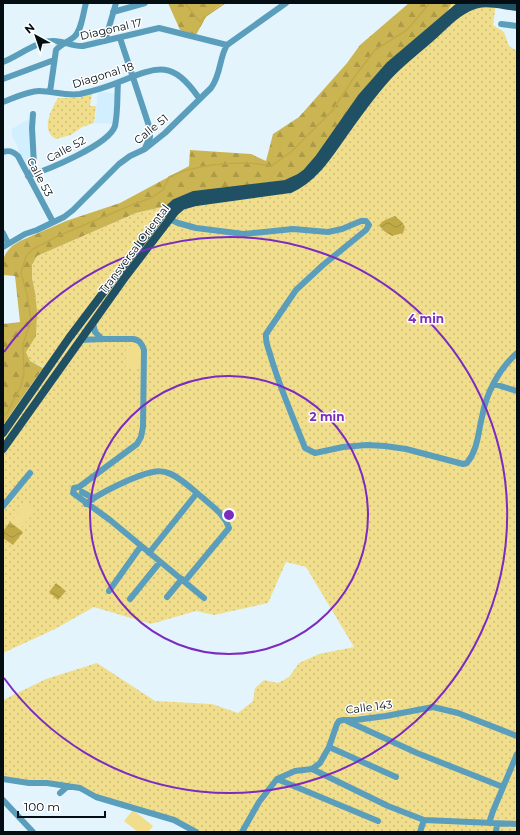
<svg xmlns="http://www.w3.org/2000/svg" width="520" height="835" viewBox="0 0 520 835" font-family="Montserrat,sans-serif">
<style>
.built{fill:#d1effe}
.grass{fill:url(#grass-dots)}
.forest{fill:url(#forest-firs)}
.pitch{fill:#f1de8d}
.water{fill:url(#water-waves)}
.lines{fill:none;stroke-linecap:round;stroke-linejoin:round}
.stream{stroke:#c0aa47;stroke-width:1.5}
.minor{stroke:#5b9ebc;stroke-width:6}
.major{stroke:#205064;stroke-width:8}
.ring{fill:none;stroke:#7b2cbf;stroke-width:2}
.labels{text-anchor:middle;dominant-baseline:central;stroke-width:3;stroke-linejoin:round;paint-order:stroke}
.street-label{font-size:11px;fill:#040d11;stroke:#fff}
.centre{fill:#7b2cbf;stroke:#fff;stroke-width:2}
.ring-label{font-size:12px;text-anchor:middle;font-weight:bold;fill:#7b2cbf;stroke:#fff;stroke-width:3;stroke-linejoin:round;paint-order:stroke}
</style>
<defs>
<pattern id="grass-dots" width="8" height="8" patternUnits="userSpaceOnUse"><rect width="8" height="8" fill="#f1de8d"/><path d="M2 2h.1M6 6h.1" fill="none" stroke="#cdbd79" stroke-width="1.8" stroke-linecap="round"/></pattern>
<pattern id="forest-firs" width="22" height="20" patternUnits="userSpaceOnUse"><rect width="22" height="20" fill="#cbb553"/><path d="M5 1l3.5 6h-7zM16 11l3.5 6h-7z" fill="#ad9a47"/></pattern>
<pattern id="water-waves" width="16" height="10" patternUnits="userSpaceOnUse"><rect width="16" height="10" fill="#c0aa47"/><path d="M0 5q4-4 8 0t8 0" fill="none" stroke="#a3913d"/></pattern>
</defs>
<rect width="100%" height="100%" fill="#e3f4fd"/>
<path class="built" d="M98,92L115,93L113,124L95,123Z
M29,119L32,164V169L28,170L19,153L17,144L12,137V129Z"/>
<path class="grass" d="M452,3H496L493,25L504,32L509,46L517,51V832H191L178,823L79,788L3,779V700L46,679L97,663L155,701L212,704L238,713L253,701L255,688L264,680L278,683L289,677L299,663L319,654L354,647L306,567L286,562L268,603L214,615L196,611L151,624L94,607L55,629L3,653V425L31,386L43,367L30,361L26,352L36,335L35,292L32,278V265L37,256L136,213L189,201L282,187L362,100L444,17Z
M92,93L90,106H96L94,123L82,127L71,135L56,139C40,131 51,109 58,98H79Z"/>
<path class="forest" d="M168,3H223L207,15L196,35L180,30Z
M409,3H452L444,17L391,65L304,179L189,201L136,213L37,256L32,265V278L35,292L37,311L36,336L26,352L30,361L43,368L3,425V324L20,322L15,276L3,275V259L6,253L12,246L20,241L66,221L120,203L189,166L190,150L251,154L266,161L273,134L299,117L347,63L360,45Z"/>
<path class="pitch" d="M126,346H139L140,367H126Z
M26,504L35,512L21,528L12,520Z
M133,810L153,826L148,832H138L124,821Z"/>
<path class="water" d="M395,216L402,222L405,227L403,233L392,236L384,231L379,225L385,220Z
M10,522L23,532L13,545L3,538V531Z
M56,583L66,591L58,600L49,592Z"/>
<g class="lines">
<path class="stream" d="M185,3L200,22L206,16L225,3
M3,416L7,413L21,386L24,373L23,344L31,320L27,294L21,273L26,256L33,249L58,236L134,204L151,198L163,190L169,177C192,166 221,163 246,163C255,163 263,165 271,166L291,152L332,111L355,76L375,50L407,30L430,3"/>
<path class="minor" d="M113,12L145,3
M501,24L517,26
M120,38L150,129V137L145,148
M105,41L116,3
M3,62C18,56 37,41 52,41C63,40 72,47 83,46L159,28L227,45
M3,79L54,60
M50,92L56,50C61,44 68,42 74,37C82,30 83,13 86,3
M3,102C14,98 28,91 39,91C54,91 64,96 80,94C93,91 107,87 119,82C159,66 172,60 199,98
M3,152C9,150 13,151 18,156L53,222
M28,176C47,170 109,145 115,126C118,112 117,96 118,83
M28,176L32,171L34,165L32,128L33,114
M169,219L178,223L196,228L244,234L293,229L328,232L342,229L361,221H366L369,225L366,230L323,265L296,290L266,334C265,342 268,347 270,354C279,386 293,417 305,448L315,453L343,447L367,445L385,446L406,449L463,464L467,463C478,449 478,433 482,417C486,393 499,369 517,353
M3,233L8,243
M3,247L25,234L37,230L64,217L73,210L119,164L130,156L145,149L165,133L211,88C221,75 219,58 227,45L286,3
M93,323L95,332L102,339
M80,340L102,339H133C140,340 142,344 144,350L143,427L141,437L137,444L79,487L74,488L73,493L110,520L204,598
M494,384L517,391
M82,492L93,498
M86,504C99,493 136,475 153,472C157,471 164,471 168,473C179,476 194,491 203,498C213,507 225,515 229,528L185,581
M3,506L30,473
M149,553L197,493
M109,591L141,546
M167,597L182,579
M130,599L160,562
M347,721L417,753L503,787
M329,747L396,777
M312,769L388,806L424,820L517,824
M3,779L29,783H47L80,788L96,797L174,820L196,832
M277,779L378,821
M60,793L68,786
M3,800L33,832
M489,823L493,811L517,754
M242,832L259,802L277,779L295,771L312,769L320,763L329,747L337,724L339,721L343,720H355L386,716L433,707L458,713L517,736
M420,832L424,820
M496,832L497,824"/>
<path class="major" d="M3,433L69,338L161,216L175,203L194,195L286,184L299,178L306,173L319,158L361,98L390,65L463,3
M3,449L126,276L175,212L182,206L196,202L290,189C317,177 332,149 349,126C363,107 376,88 393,71C406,58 422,46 436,33C448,22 461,8 478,4C490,1 505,6 517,7"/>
</g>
<g class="ring">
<circle cx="229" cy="515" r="139"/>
<path d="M4 352A278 278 0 1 1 4 678"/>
</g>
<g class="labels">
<g class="street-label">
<text transform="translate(111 29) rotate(-13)">Diagonal 17</text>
<text transform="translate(103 75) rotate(-17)">Diagonal 18</text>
<text transform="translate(151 129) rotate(-39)">Calle 51</text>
<text transform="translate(66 149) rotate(-28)">Calle 52</text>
<text transform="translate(40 177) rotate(62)">Calle 53</text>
<text transform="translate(134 249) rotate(-53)">Transversal Oriental</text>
<text transform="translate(369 707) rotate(-7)">Calle 143</text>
</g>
</g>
<circle cx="229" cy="515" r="6" class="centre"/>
<g class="ring-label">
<text x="426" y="323">4 min</text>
<text x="327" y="421">2 min</text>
</g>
<rect width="520" height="835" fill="none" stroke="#040d11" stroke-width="8"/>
<g transform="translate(36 36) rotate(320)" stroke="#ffffff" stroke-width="3" paint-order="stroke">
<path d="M0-3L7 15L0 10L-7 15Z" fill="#040d11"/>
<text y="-6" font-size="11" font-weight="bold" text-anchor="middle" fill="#040d11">N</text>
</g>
<path d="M18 811v6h87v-6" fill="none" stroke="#040d11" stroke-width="2"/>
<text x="24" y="811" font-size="12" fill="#040d11" stroke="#ffffff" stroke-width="3" paint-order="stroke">100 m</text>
</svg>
